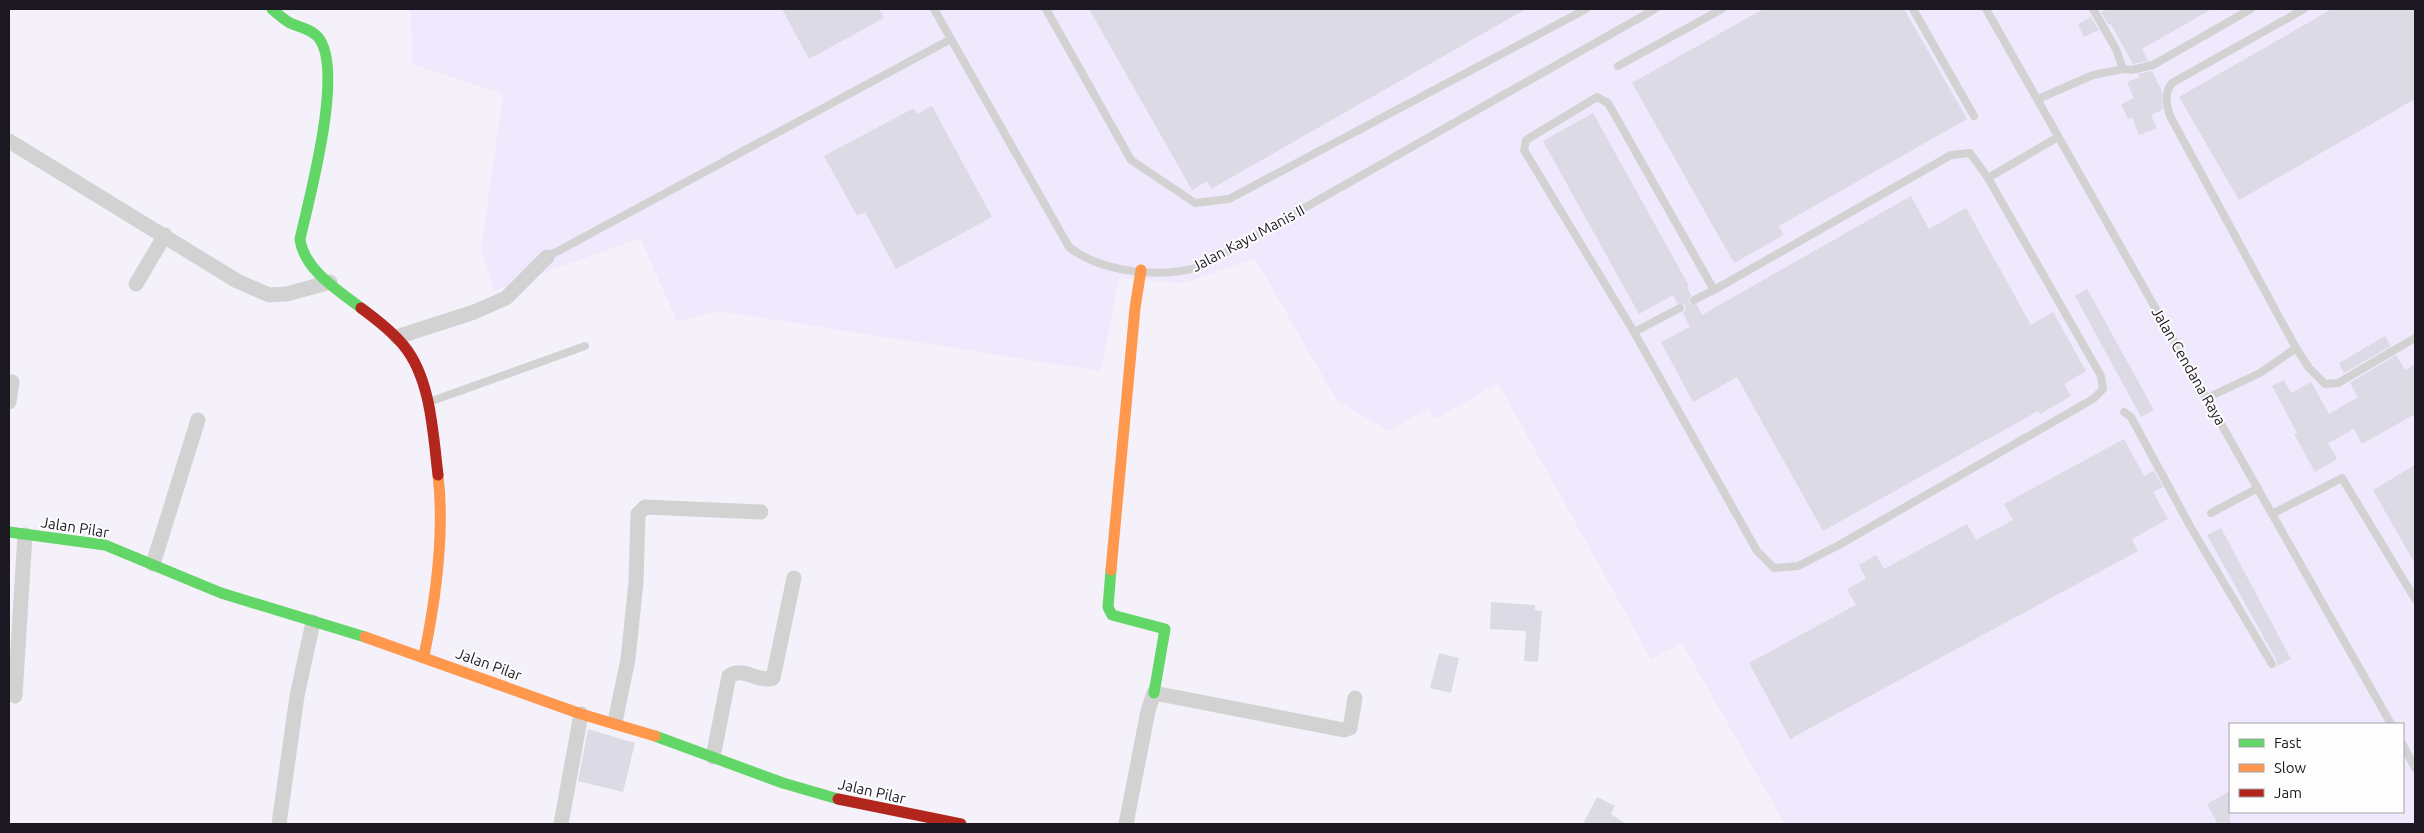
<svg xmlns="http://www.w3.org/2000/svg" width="2424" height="833" viewBox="0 0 2424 833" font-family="Ubuntu,sans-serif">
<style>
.built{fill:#f0e8fc;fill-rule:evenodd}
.building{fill:#dbdae5}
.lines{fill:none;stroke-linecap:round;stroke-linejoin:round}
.lane{stroke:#d2d2d3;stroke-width:8}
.street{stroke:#d2d2d3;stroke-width:15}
.fast{stroke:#63d668;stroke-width:11}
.slow{stroke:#ff974d;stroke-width:11}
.jam{stroke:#b3261e;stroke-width:11}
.labels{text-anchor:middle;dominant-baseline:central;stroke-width:4;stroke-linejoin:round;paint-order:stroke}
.street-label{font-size:15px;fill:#1c1821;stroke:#fdfdfd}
</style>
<rect width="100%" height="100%" fill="#f4f1fa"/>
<path class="built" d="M411,9H2415V824H1785L1682,643L1651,659L1498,383L1436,419L1428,409L1389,431L1337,401L1255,258L1184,283L1119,278L1101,371L719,311L677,321L640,238L494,291L481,250L503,94L412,64ZM2230,724H2403V812H2230Z"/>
<path class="building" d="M782,9H879L884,18L809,59Z
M1089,9H1526L1211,189L1207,181L1192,190Z
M1763,9H1904L1967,119L1779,226L1784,235L1734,263L1632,83Z
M2108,9H2212L2142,49L2148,61L2133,64L2111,24L2109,25L2101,12Z
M2332,9H2415V99L2239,200L2179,97Z
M2091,17L2099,30L2084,37L2078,24Z
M2152,71L2162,92V110L2151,115L2157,128L2139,135L2132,117L2128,119L2121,104L2134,98L2127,82L2140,77L2138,74Z
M932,106L992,217L896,269L865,212L857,216L824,156L914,108L917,114Z
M1593,113L1689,286L1687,287L1691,295L1689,303L1697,305L1702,315L1911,196L1929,229L1966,208L2031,325L2053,312L2086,371L2064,384L2071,396L2040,414L2038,411L1823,531L1737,377L1693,402L1661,342L1690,327L1683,313L1686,309L1685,305L1677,303L1673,295L1639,314L1543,141Z
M2087,289L2154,410L2141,417L2075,296Z
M2385,336L2391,346L2344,373L2339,363Z
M2396,355L2405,370L2415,364V414L2362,444L2354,429L2328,443L2337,459L2315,472L2294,434L2297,433L2272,386L2284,380L2291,393L2311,382L2329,414L2358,397L2350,383Z
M2124,439L2144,476L2154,471L2163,487L2153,492L2168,519L2132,539L2138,551L1790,739L1749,663L1856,605L1847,589L1866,579L1859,565L1876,555L1884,569L1967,524L1976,540L2013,520L2004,504Z
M2415,465V564L2373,490Z
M2221,528L2291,659L2277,666V661L2207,535Z
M1491,602L1535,605V610L1542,611L1538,662L1524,661L1526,631L1490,629Z
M1439,653L1459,658L1451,693L1430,688Z
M588,729L635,743L623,792L578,781Z
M2230,791V824H2218L2207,804Z
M1597,797L1615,806L1611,814L1626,824H1583Z"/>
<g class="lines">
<path class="lane" d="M934,9L1069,247C1102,273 1163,279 1202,266L1655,9
M1046,9L1131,160L1195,203L1229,199L1586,9
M1913,9L1974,116
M1986,9L2391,724
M1618,66L1722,9
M2123,69L2132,70L2153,65L2251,9
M2038,99L2093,75L2123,69L2116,49L2093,9
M547,257L951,39
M1694,300L1714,290
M1680,308L1634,332L1757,551L1774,568L1798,566L1839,545L2093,399L2103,389L2101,376L1988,178
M1634,332L1524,150L1526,140L1597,97L1608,103L1714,290L1951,155L1970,153L1988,178L2058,137
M2296,348L2170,116C2166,104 2164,93 2172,83L2304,9
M2207,398L2260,373L2296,348L2309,368L2325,384L2338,383L2415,338
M429,402L585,346
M2124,412L2131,417L2190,526L2272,664
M2211,513L2258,488
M2272,514L2342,478L2415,599
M2403,745L2415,768"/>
<path class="street" d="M9,141L237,281L269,295L287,294L330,282
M136,284L165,235
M397,337L474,312L506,298L547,257
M9,402L12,382
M153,564L198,420
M15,696L25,535
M615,722L628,659L636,582L638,514L645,507L761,512
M713,757L729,676C744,666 757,683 773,678L794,578
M279,824L297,696L313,622
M561,824L581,714
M1126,824L1148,711L1154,693L1344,730L1350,728L1355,698"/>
<path class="fast" d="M272,9C278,14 283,19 290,23C299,27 311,29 318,37C345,69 309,199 300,239C304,270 338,290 361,308
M9,532L105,545L221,593L365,637
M1111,570L1108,607L1112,615L1165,629L1154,693
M655,736L783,783L838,799"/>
<path class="slow" d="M1111,570L1135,308L1141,270
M365,637L581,714L655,736
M424,656C436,598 445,534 438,475"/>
<path class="jam" d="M361,308C376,319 392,331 404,346C431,379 433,434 438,475
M838,799L961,824"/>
</g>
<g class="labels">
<g class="street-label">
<text transform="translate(1248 238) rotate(-28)">Jalan Kayu Manis II</text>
<text transform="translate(2189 366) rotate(60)">Jalan Cendana Raya</text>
<text transform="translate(75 527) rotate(9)">Jalan Pilar</text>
<text transform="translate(489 664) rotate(20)">Jalan Pilar</text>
<text transform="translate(872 791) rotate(13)">Jalan Pilar</text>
</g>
</g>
<rect width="2424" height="833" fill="none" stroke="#1c1821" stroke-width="20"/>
<rect x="2229" y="723" width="175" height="90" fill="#fdfdfd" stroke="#a3a1a5"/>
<rect x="2239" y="739" width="25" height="8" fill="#63d668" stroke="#a3a1a5"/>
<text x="2274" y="748" font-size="15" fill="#1c1821">Fast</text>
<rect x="2239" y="764" width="25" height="8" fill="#ff974d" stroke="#a3a1a5"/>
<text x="2274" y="773" font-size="15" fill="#1c1821">Slow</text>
<rect x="2239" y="789" width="25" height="8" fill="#b3261e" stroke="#a3a1a5"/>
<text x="2274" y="798" font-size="15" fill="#1c1821">Jam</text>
</svg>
